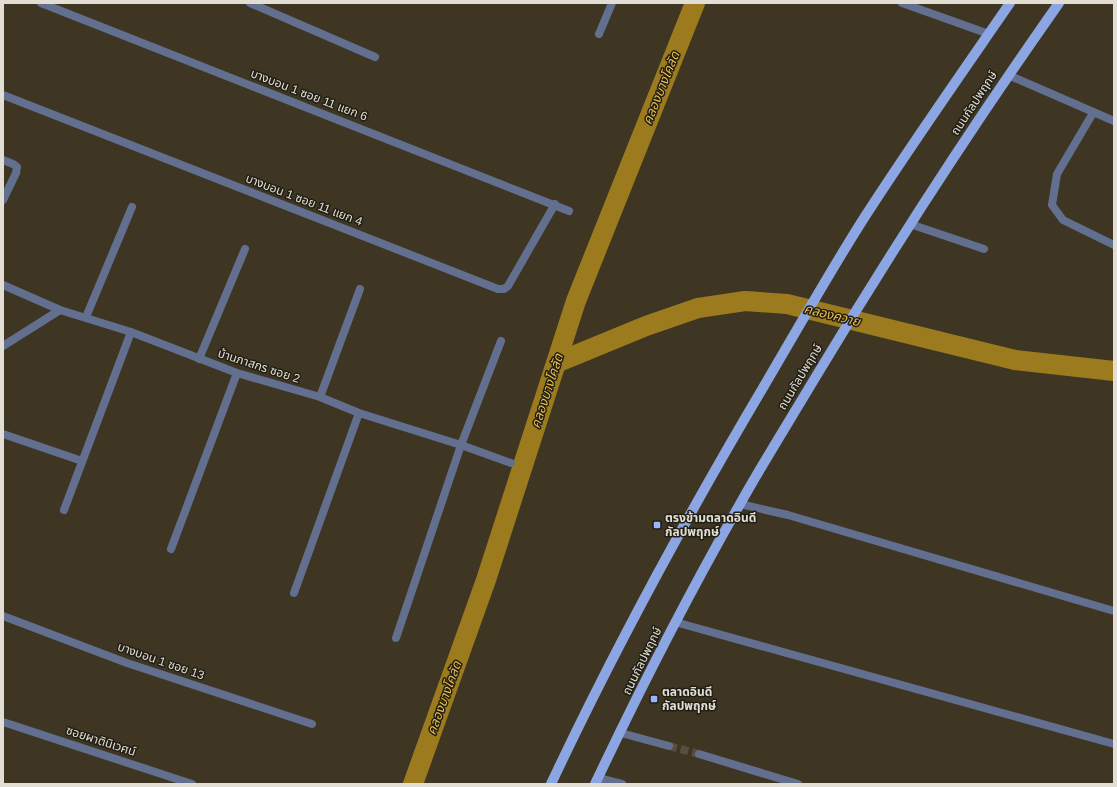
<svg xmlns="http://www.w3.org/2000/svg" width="1117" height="787" viewBox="0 0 1117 787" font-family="Arial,'Noto Sans Thai',sans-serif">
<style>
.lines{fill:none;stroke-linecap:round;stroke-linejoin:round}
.canal{stroke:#9c7b1f;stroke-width:20}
.minor-tunnel{stroke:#574f3d;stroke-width:8;stroke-dasharray:8 4;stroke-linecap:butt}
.service{stroke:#626f8e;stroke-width:8}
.minor{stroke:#626f8e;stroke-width:8}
.primary{stroke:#8ca5e3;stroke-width:10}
.poi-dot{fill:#98b5fd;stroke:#211e15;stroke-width:1.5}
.labels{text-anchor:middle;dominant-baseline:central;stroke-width:3;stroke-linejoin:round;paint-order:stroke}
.street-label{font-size:12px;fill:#e3ded3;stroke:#211e15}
.poi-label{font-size:12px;font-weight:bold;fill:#e3ded3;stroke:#211e15;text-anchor:start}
.water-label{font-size:13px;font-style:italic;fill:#ecbf49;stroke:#211e15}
</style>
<rect width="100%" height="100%" fill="#3e3623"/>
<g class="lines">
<path class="canal" d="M556,363L646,326L698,308L745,301L787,304L1015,360L1114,371
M413,784L486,580L576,301L695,3"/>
<path class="minor-tunnel" d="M669,746L699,754"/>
<path class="service" d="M1008,75L1114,121
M1093,113L1057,174L1052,205L1063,220L1114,245
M910,224L984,249
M740,504L788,515L1114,611
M675,622L1114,744
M598,778L622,784"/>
<path class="minor" d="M41,3L569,211
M250,3L375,57
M902,3L989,34
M599,34L612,3
M3,95L498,289H504L508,286L555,204
M3,160L13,164L17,167L16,173L3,200
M3,285L60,310L131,332L237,373L320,397L359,413L461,445L511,463
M86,317L132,207
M3,346L60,310
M199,359L245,249
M320,397L360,289
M3,434L82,461
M64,510L131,332
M171,549L237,373
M294,593L359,413
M3,616L127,663L312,724
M396,638L461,445L501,341
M3,722L192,784
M621,733L669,746
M699,754L798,784"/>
<path class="primary" d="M551,784C615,648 687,516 764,386C797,330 829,273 864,218C911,145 961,74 1010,3
M595,784C640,689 688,595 740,504C764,461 790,420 815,378C892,250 973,125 1059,3"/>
</g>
<g class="poi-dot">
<rect x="653" y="521" width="8" height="8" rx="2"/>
<rect x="650" y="695" width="8" height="8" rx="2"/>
</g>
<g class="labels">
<g class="street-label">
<text transform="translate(309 95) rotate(21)">บางบอน 1 ซอย 11 แยก 6</text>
<text transform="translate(974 103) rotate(-57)">ถนนกัลปพฤกษ์</text>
<text transform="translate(304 200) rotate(21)">บางบอน 1 ซอย 11 แยก 4</text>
<text transform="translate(259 366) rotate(18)">บ้านภาสกร ซอย 2</text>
<text transform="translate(800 377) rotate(-59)">ถนนกัลปพฤกษ์</text>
<text transform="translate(161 661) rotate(19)">บางบอน 1 ซอย 13</text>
<text transform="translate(642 661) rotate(-64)">ถนนกัลปพฤกษ์</text>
<text transform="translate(101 741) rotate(18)">ซอยผาตินิเวศน์</text>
</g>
<g class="poi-label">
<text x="665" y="518">ตรงข้ามตลาดอินดี<tspan x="665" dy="14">กัลปพฤกษ์</tspan></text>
<text x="662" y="692">ตลาดอินดี<tspan x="662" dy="14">กัลปพฤกษ์</tspan></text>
</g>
<g class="water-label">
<text transform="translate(661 88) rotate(-68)">คลองบางโคลัด</text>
<text transform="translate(832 315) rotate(14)">คลองควาย</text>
<text transform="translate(547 391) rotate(-72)">คลองบางโคลัด</text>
<text transform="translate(444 698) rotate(-70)">คลองบางโคลัด</text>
</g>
</g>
<rect width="1117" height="787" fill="none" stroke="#e3ded3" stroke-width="8"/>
</svg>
